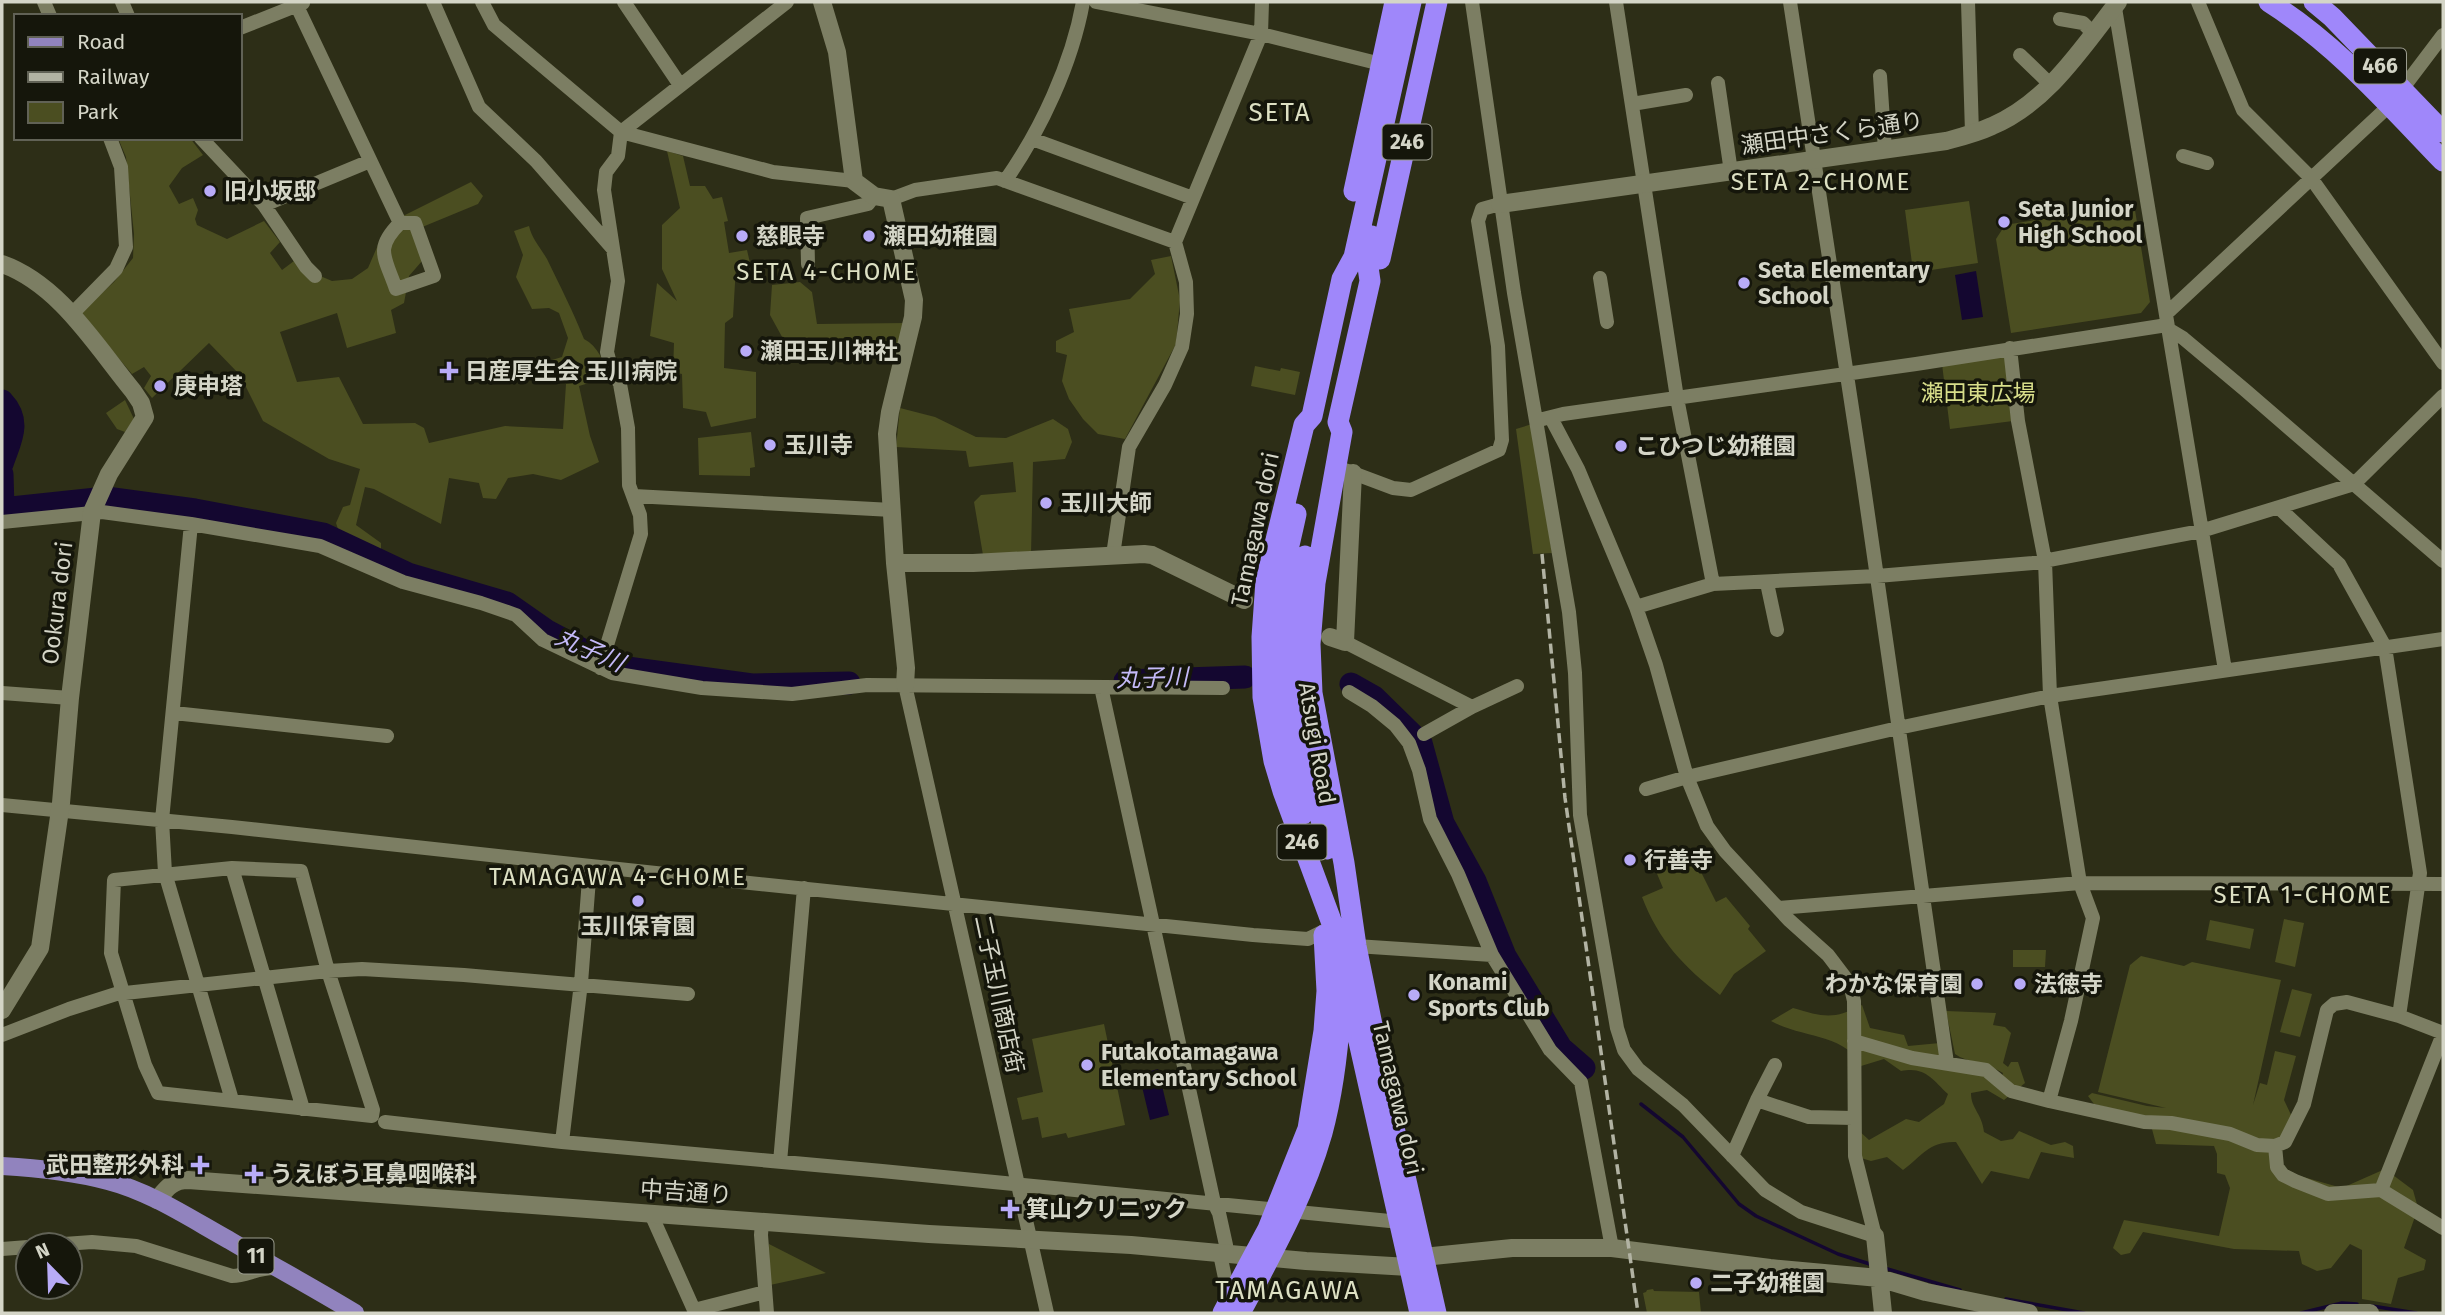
<svg xmlns="http://www.w3.org/2000/svg" width="2445" height="1315" viewBox="0 0 2445 1315" font-family="'Fira Sans','Noto Sans JP',sans-serif">
<style>
.green{fill:#4b4e21}
.water{fill:#140730}
.lines{fill:none;stroke-linecap:round;stroke-linejoin:round}
.stream{stroke:#140730;stroke-width:3.5}
.river{stroke:#140730;stroke-width:23}
.street{stroke:#7c7e63;stroke-width:14}
.secondary{stroke:#7c7e63;stroke-width:18}
.primary{stroke:#9183be;stroke-width:18}
.highway{stroke:#9f87fa;stroke-width:21}
.rail{stroke:#b2b3a3;stroke-width:3.5;stroke-dasharray:10 5;stroke-linecap:butt}
.poi-dot{fill:#b8abf7;stroke:#15160b;stroke-width:2.5}
.labels{text-anchor:middle;dominant-baseline:central;stroke-width:7;stroke-linejoin:round;paint-order:stroke}
.shield{fill:#15160b;stroke:#9b9c8f;stroke-width:2}
.shield-label{font-size:21px;font-weight:bold;fill:#d4d5c7}
.street-label{font-size:23px;fill:#d4d5c7;stroke:#15160b}
.poi-label{font-size:23px;font-weight:bold;fill:#d4d5c7;stroke:#15160b;text-anchor:start}
.park-label{font-size:23px;fill:#d8de8a;stroke:#15160b}
.neighbourhood-label{font-size:24px;letter-spacing:2px;fill:#dde0c3;stroke:#15160b}
.water-label{font-size:24px;font-style:italic;fill:#c4baf8;stroke:#15160b}
.quarter-label{font-size:26px;letter-spacing:2px;fill:#dde0c3;stroke:#15160b}
</style>
<rect width="100%" height="100%" fill="#2d2e17"/>
<path class="green" d="M118,138H190L203,155L182,168L169,186L179,204L193,198L198,210L195,219L197,225L227,239L264,221L280,242L270,253L282,270L294,261L299,267L332,281L352,279L368,268L381,238L393,221L471,182L483,196L478,204L415,230L422,261L409,276L404,303L391,310L396,333L347,348L337,313L280,332L297,382L339,377L363,424L415,423L424,428L429,443L505,426L563,429L566,384L518,378L514,371L562,357L568,338L559,313L549,308L532,309L516,277L523,255L514,231L529,226C532,239 540,247 547,259C560,286 573,311 584,339C598,346 604,362 609,377L579,386L590,436L599,462L561,480L533,474L508,478L496,499L483,498L479,483L449,478L441,524L374,489L365,487L356,525L381,543V552L339,532L336,523L343,507L350,505L360,469L329,459L263,421L240,375L209,343L152,398L144,388L151,376L144,367L132,374L80,313L114,282L133,258L134,234L126,157Z
M667,151L683,156L690,186H705L713,199L722,197L728,221L724,222L729,253L747,250L750,263L736,266L733,317L725,323L724,368L756,372V418L711,427L706,412L683,408L682,374L673,372L674,343L650,336L657,283L677,301L662,269V225L680,208Z
M1969,201L1978,263L1918,272V270L1913,271L1905,210Z
M2134,204L2150,302L2141,313L2011,333L1996,239L2005,225Z
M1171,256L1180,300L1176,344L1125,439L1098,434L1083,419L1069,399L1062,381L1067,355L1056,352V341L1074,332L1069,309L1130,299L1155,274L1151,260Z
M800,282L812,292L817,324L906,323L898,353L893,357L883,351L792,355L770,315L772,285Z
M2006,356L2013,421L1950,429L1942,364Z
M1255,366L1280,371L1281,368L1300,372L1295,395L1251,386Z
M125,400L134,419L125,432L117,429L106,413Z
M900,408L935,417L976,437L1006,438L1053,419L1068,429L1072,442L1065,459L1033,462L1031,555H983L974,502L981,495L1016,492L1013,462L969,467L966,451L896,447Z
M1532,424L1552,553L1533,554L1516,429Z
M751,432L755,467L750,468V476L699,475L698,438Z
M2,440L15,458L10,477L8,499L2,507Z
M1692,854L1716,902L1726,897L1750,926L1748,929L1766,951L1734,974L1720,995C1683,966 1659,941 1642,897L1663,888L1655,869Z
M2284,919L2304,923L2295,967L2275,962Z
M2210,920L2254,929L2250,949L2206,940Z
M2013,950H2046L2045,967H2013Z
M2141,956L2184,966L2192,962L2281,980L2253,1105L2260,1083L2267,1085L2275,1051L2296,1056L2284,1100L2293,1119L2272,1158L2293,1174L2342,1188L2385,1169L2413,1190L2418,1208L2404,1248L2426,1260L2424,1270L2398,1278L2391,1304L2362,1299V1250L2350,1244L2331,1268L2317,1271L2302,1264L2299,1251L2234,1249L2143,1232L2130,1253L2121,1255L2113,1248L2124,1220L2219,1236L2230,1188L2225,1175L2217,1173V1154L2214,1146L2156,1144L2149,1118L2094,1104L2088,1096L2092,1093L2147,1106L2166,1108L2098,1092L2130,965Z
M2292,989L2312,994L2300,1037L2280,1032Z
M1862,1005L1870,1028L1904,1035L1908,1046L1940,1043L1954,1060L2002,1076L2003,1073C1988,1063 1967,1063 1955,1054L1946,1011L1996,1013L1993,1025L2005,1027L2011,1033L2003,1063L2008,1067L2011,1062H2018L2025,1083L2004,1100L1987,1090L1971,1093C1971,1109 1982,1113 1984,1132L2001,1141L2013,1139L2019,1131L2051,1145L2065,1142L2073,1146L2074,1158L2041,1152L2029,1179L1991,1171L1982,1184L1956,1142C1929,1141 1922,1156 1903,1170L1887,1157L1871,1161L1861,1158L1857,1129L1869,1140L1906,1119L1919,1122L1944,1104L1948,1094C1932,1079 1925,1066 1901,1071L1884,1059L1861,1066C1847,1034 1801,1038 1771,1021L1793,1008C1823,1017 1834,1020 1862,1005Z
M1104,1024L1125,1125L1068,1138L1066,1133L1042,1138L1038,1117L1022,1120L1017,1098L1043,1092L1032,1039Z
M769,1244L826,1273L770,1285Z
M1653,1289L1654,1291L1699,1292L1701,1313H1647L1643,1293L1646,1292L1647,1290Z"/>
<path class="water" d="M1976,271L1983,317L1962,320L1955,275Z
M1158,1069L1169,1115L1150,1120L1139,1074Z"/>
<g class="lines">
<path class="stream" d="M1641,1104L1683,1137L1739,1204L1756,1216L1838,1254L1873,1265
M1884,1268L1960,1290
M2006,1299L2084,1313
M2372,1306L2416,1313
M2301,1313L2342,1303L2357,1304"/>
<path class="river" d="M2,401C22,422 10,440 2,464
M2,474L3,508
M2,509L106,498L195,510L323,534L408,574L507,603L547,631L594,656L627,668L752,685L849,683
M1125,681L1245,677
M1351,684L1374,697L1421,743L1443,823L1475,881L1505,956L1561,1048L1584,1068"/>
<path class="street" d="M44,2L50,16
M122,2L128,16
M295,2L400,223
M433,2L479,107L536,161L613,249
M482,2L494,25L621,132L773,172L854,181
M624,2L680,85
M1096,2L1261,34L1381,64
M1472,2L1514,293L1569,612L1575,673L1580,815L1617,1028L1624,1050L1638,1069L1683,1105L1765,1190L1801,1212L1875,1236L1855,1156L1854,1001L1850,984L1828,955L1789,920L1725,851L1707,826L1687,777L1656,665L1636,607L1578,469L1551,418
M1616,2L1677,398L1713,584
M1790,2L1863,480L1947,1063
M1968,2L1972,133
M2114,2L2225,670
M2198,2L2243,110L2311,178L2443,363
M2060,19L2083,23L2093,33
M240,28L303,3
M2020,55L2051,85
M1880,76L1885,150
M1718,83L1731,172
M1632,104L1686,95
M201,138L264,205L306,267L315,276
M1032,139L1193,198
M2183,156L2207,163
M1005,181C1041,130 1072,63 1083,2
M891,199L915,190L997,178L1175,242
M264,205L370,161
M400,223H415L434,276L396,289C385,257 374,249 400,223Z
M808,264L807,218L868,204L874,196
M1600,278L1607,322
M2166,314L2390,105L2443,35
M71,315L116,269L126,247L121,167L110,138
M2168,329L2183,338L2245,390L2443,561
M2010,348L2018,421L2045,561L2050,696L2080,883L2093,918L2071,1021L2049,1101
M1543,419L1563,414L1916,364L2167,325
M1345,470L1393,488L1411,490L1499,450L1502,440L1498,346L1478,221L1482,209L1500,204
M634,496L892,510
M2279,508L2339,564L2385,647L2420,873L2399,1016
M2,522L102,512L191,524L320,546L403,582L481,603L516,615L543,640L612,673L702,688L792,694L867,685L1223,688
M191,524L162,820L165,873L232,1100
M1113,555L1129,447L1165,385L1182,347L1187,314L1186,282L1175,242L1261,34L1262,2
M1767,583L1777,630
M1636,607L1713,584L1877,576L2033,563L2201,531L2354,484L2443,396
M1345,642L1472,707L1424,734
M600,668L641,534L640,515L629,485L628,428L620,384L611,367L607,352L618,281L604,190L606,172L618,156L621,132L787,2
M905,685L1047,1313
M1101,687L1214,1203L1219,1213L1226,1245L1220,1254L1230,1302
M1349,692L1372,706L1395,725L1409,743L1419,770L1430,819L1458,874L1492,955L1550,1050L1581,1082L1612,1248
M2,693L70,698
M1472,707L1517,686
M174,713L387,736
M1646,789L1687,777L1898,728L2050,696L2443,639
M2,805L232,827L702,878L1253,935L1308,939L1328,929
M232,868L301,871L328,971L373,1110L372,1116L158,1093L145,1065L111,953L114,880Z
M232,868L303,1109
M1779,908L2080,883L2443,884
M1356,946L1492,955
M2,1035L69,1009L116,994L328,971L362,969L464,975L688,994
M1854,1041L1912,1058L1986,1070L2011,1091L2049,1101L2144,1122L2171,1123L2230,1134L2257,1145L2275,1146L2277,1167L2283,1175L2295,1181L2328,1194L2381,1190L2443,1228
M1757,1100L1775,1065
M385,1122L562,1142L882,1171L1400,1222
M562,1142L581,983L590,866
M2275,1146L2285,1142L2304,1104L2327,1010L2334,1004L2347,1002L2399,1016L2443,1033
M1732,1156L1757,1100L1809,1117L1853,1118
M780,1162L804,888
M2381,1190L2443,1034
M651,1214L694,1310L765,1292
M762,1222L761,1235L767,1313
M50,1245L92,1242L136,1246L232,1276C248,1276 257,1267 277,1268
M2,1249L28,1247"/>
<path class="secondary" d="M822,2L837,52L854,181L874,196L891,199L914,300L913,317L890,412L887,434L895,563L906,668L905,685
M1500,204L1946,141C1961,137 1977,133 1992,126C2047,103 2082,48 2118,2
M2,264C59,284 96,346 133,391L141,403L145,417L109,474L92,512L70,698L61,803L40,948L2,1010
M895,563H973L1144,554L1152,555L1244,600
M1330,637L1345,642L1353,473
M157,1200C166,1189 172,1180 188,1180L929,1234L1131,1245L1306,1261L1409,1267L1423,1257L1512,1248H1612L1770,1268L1879,1278L1926,1292L2029,1313
M1875,1236L1883,1313
M2333,1313H2370"/>
<path class="primary" d="M2,1166C37,1168 74,1172 108,1181C151,1192 191,1219 229,1240C271,1265 314,1288 355,1313"/>
<path class="highway" d="M1411,2L1354,257L1342,279L1312,416L1304,425L1266,581L1262,637L1263,697L1274,761L1283,791L1333,926L1420,1313
M2269,2C2337,45 2388,104 2443,161
M2314,2L2332,17L2443,132
M1354,191L1395,2
M1372,236L1367,260L1370,281L1338,422L1342,432L1315,583L1310,644L1312,693L1344,863L1356,946L1383,1079L1436,1313
M1380,259L1437,2
M1296,514C1291,538 1284,563 1281,588C1272,667 1286,737 1303,814
M1305,556C1283,658 1307,749 1327,849
M1223,1313L1268,1229L1308,1129L1324,1031L1327,991L1324,935
M1240,1313C1271,1255 1304,1197 1322,1133C1334,1088 1339,1042 1341,996"/>
<path class="rail" d="M1542,554L1565,798L1638,1313"/>
</g>
<g class="poi-dot">
<circle cx="210" cy="191" r="7"/>
<circle cx="2004" cy="222" r="7"/>
<circle cx="742" cy="236" r="7"/>
<circle cx="869" cy="236" r="7"/>
<circle cx="1744" cy="283" r="7"/>
<circle cx="746" cy="351" r="7"/>
<path d="M445.5 360.5h7v7h7v7h-7v7h-7v-7h-7v-7h7z"/>
<circle cx="160" cy="386" r="7"/>
<circle cx="770" cy="445" r="7"/>
<circle cx="1621" cy="446" r="7"/>
<circle cx="1046" cy="503" r="7"/>
<circle cx="1630" cy="860" r="7"/>
<circle cx="638" cy="901" r="7"/>
<circle cx="1977" cy="984" r="7"/>
<circle cx="2020" cy="984" r="7"/>
<circle cx="1414" cy="995" r="7"/>
<circle cx="1087" cy="1065" r="7"/>
<path d="M196.5 1154.5h7v7h7v7h-7v7h-7v-7h-7v-7h7z"/>
<path d="M250.5 1163.5h7v7h7v7h-7v7h-7v-7h-7v-7h7z"/>
<path d="M1006.5 1198.5h7v7h7v7h-7v7h-7v-7h-7v-7h7z"/>
<circle cx="1696" cy="1283" r="7"/>
</g>
<g class="labels">
<g class="shield">
<rect x="2354" y="48.5" width="52" height="35" rx="5"/>
<rect x="1382.5" y="124.5" width="49" height="35" rx="5"/>
<rect x="1277.5" y="824.5" width="49" height="35" rx="5"/>
<rect x="238.5" y="1238.5" width="35" height="35" rx="5"/>
</g>
<g class="shield-label">
<text x="2380" y="66">466</text>
<text x="1407" y="142">246</text>
<text x="1302" y="842">246</text>
<text x="256" y="1256">11</text>
</g>
<g class="street-label">
<text transform="translate(1832 133) rotate(-8)">瀬田中さくら通り</text>
<text transform="translate(1255 529) rotate(-78)">Tamagawa dori</text>
<text transform="translate(57 603) rotate(-83)">Ookura dori</text>
<text transform="translate(1317 743) rotate(80)">Atsugi Road</text>
<text transform="translate(999 994) rotate(78)">二子玉川商店街</text>
<text transform="translate(1398 1098) rotate(77)">Tamagawa dori</text>
<text transform="translate(686 1192) rotate(4)">中吉通り</text>
</g>
<g class="poi-label">
<text x="224" y="191">旧小坂邸</text>
<text x="2018" y="209">Seta Junior<tspan x="2018" dy="26">High School</tspan></text>
<text x="756" y="236">慈眼寺</text>
<text x="883" y="236">瀬田幼稚園</text>
<text x="1758" y="270">Seta Elementary<tspan x="1758" dy="26">School</tspan></text>
<text x="760" y="351">瀬田玉川神社</text>
<text x="465" y="371">日産厚生会 玉川病院</text>
<text x="174" y="386">庚申塔</text>
<text x="784" y="445">玉川寺</text>
<text x="1635" y="446">こひつじ幼稚園</text>
<text x="1060" y="503">玉川大師</text>
<text x="1644" y="860">行善寺</text>
<text x="638" y="926" text-anchor="middle">玉川保育園</text>
<text x="1428" y="982">Konami<tspan x="1428" dy="26">Sports Club</tspan></text>
<text x="1963" y="984" text-anchor="end">わかな保育園</text>
<text x="2034" y="984">法徳寺</text>
<text x="1101" y="1052">Futakotamagawa<tspan x="1101" dy="26">Elementary School</tspan></text>
<text x="184" y="1165" text-anchor="end">武田整形外科</text>
<text x="270" y="1174">うえぼう耳鼻咽喉科</text>
<text x="1026" y="1209">箕山クリニック</text>
<text x="1710" y="1283">二子幼稚園</text>
</g>
<g class="park-label">
<text x="1978" y="393">瀬田東広場</text>
</g>
<g class="neighbourhood-label">
<text x="1821" y="182">SETA 2-CHOME</text>
<text x="827" y="272">SETA 4-CHOME</text>
<text x="618" y="877">TAMAGAWA 4-CHOME</text>
<text x="2303" y="895">SETA 1-CHOME</text>
</g>
<g class="water-label">
<text transform="translate(590 650) rotate(24)">丸子川</text>
<text transform="translate(1152 678) rotate(-1)">丸子川</text>
</g>
<g class="quarter-label">
<text x="1280" y="112">SETA</text>
<text x="1288" y="1290">TAMAGAWA</text>
</g>
</g>
<rect width="2445" height="1315" fill="none" stroke="#d4d5c7" stroke-width="7"/>
<rect x="14" y="14" width="228" height="126" fill="#15160b" stroke="#616256" stroke-width="2"/>
<rect x="28" y="37" width="35" height="10" fill="#9183be" stroke="#616256" stroke-width="2"/>
<text x="77" y="49" font-size="21" fill="#d4d5c7">Road</text>
<rect x="28" y="72" width="35" height="10" fill="#b2b3a3" stroke="#616256" stroke-width="2"/>
<text x="77" y="84" font-size="21" fill="#d4d5c7">Railway</text>
<rect x="28" y="102" width="35" height="21" fill="#4b4e21" stroke="#616256" stroke-width="2"/>
<text x="77" y="119" font-size="21" fill="#d4d5c7">Park</text>
<g transform="translate(49 1266) rotate(337)"><circle r="33" fill="#15160b" stroke="#616256" stroke-width="2"/>
<path d="M0-5L12 26L0 18L-12 26Z" fill="#b8abf7"/>
<text y="-10" font-size="19" font-weight="bold" text-anchor="middle" fill="#d4d5c7">N</text>
</g>
</svg>
